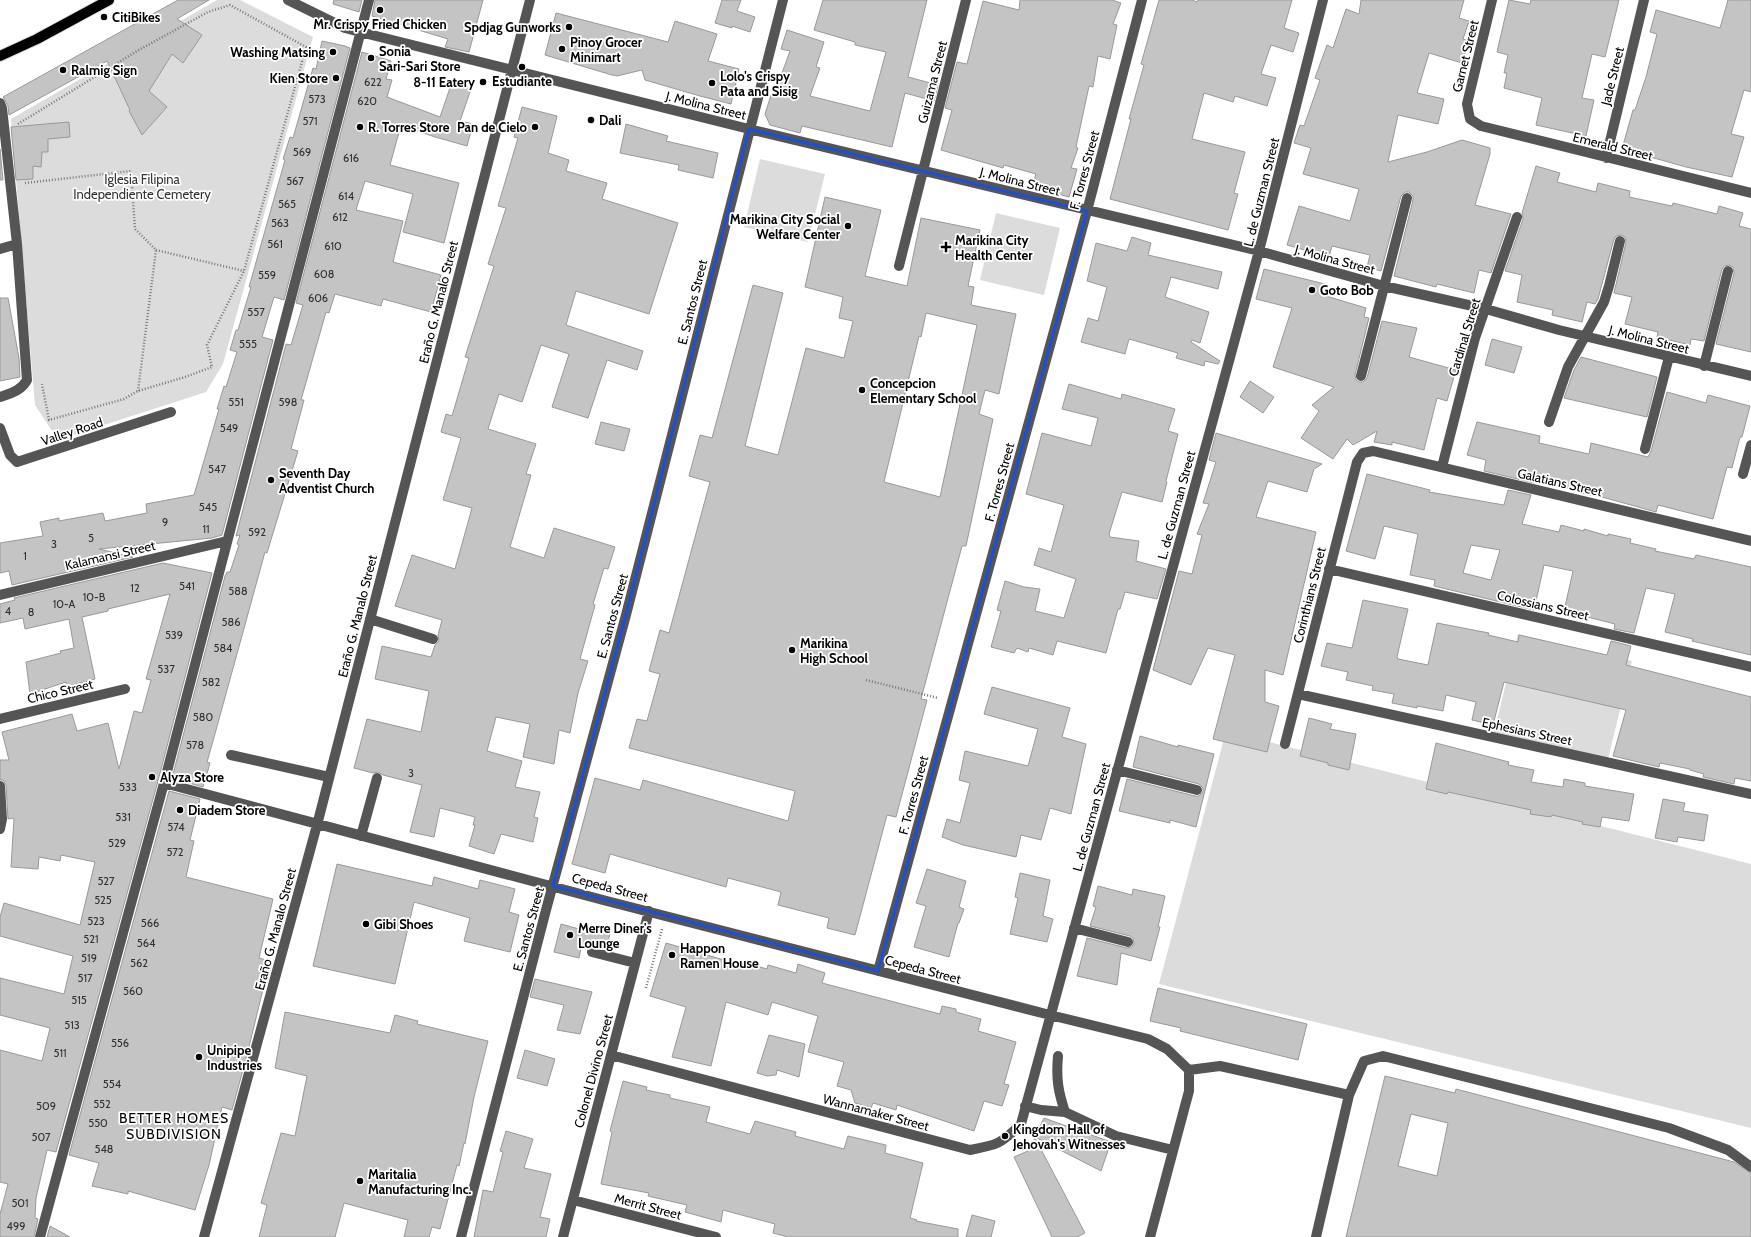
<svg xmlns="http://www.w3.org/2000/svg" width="1751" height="1237" viewBox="0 0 1751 1237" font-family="Cabin,sans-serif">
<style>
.green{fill:#dcdcdc}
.building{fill:#c4c4c4;stroke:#999;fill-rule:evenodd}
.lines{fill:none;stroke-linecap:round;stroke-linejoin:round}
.major-casing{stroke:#dbdbdb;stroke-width:12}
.path{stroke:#777;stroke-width:2.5;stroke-dasharray:1 2;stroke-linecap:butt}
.minor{stroke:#555;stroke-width:10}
.major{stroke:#000;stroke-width:10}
.marked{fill:none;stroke:#1d4ed8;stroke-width:3;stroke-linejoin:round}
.poi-dot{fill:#000;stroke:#fff;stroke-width:1.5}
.labels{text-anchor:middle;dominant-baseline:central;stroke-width:3.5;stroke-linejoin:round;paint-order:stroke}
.number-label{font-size:11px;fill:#313131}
.poi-label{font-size:13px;font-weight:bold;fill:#000;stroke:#fff;text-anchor:start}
.street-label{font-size:13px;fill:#000;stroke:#fff}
.park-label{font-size:13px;fill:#333;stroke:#fff}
.neighbourhood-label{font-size:14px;letter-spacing:1px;fill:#000;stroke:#fff}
</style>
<rect width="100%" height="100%" fill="#fff"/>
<path class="green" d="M217,0H240L313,37L223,364L206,392L58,440L35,405L11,119Z
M760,159L825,174L808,242L744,227Z
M996,213L1060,228L1044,295L980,280Z
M1518,634L1632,661L1608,759L1494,732Z
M1226,731L1751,864V1128L1159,984Z"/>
<path class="building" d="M178,0H209L177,19L202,35L183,63L172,54L149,91L167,107L142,135L129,111L130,110L107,61L9,115L8,106L3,97Z
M334,0H362L359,12L333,4Z
M375,0H483L469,52L445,47L448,39L372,16Z
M722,0H741L737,11L755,17L750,32L732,26V28L715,23Z
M823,0H927L908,77L938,85L934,101L905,93L892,147L802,126L800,133L770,125L765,114L771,95H774L790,51L781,49L787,30L824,42L816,67L820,68L810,96L870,111L886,52L855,45V42L814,30Z
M1020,0H1112L1121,3L1113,24L1117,25L1110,59L1098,56L1093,87L1089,86L1076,147L1078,148L1071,168L1077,169L1069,197L1032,187L1036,174L1004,165L1003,168L941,150L952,110L945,108L957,62L967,64L983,1L1019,10Z
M1159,0H1192L1197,2L1198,0H1292L1284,28L1299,33L1293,52L1271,45L1261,74L1276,78L1267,106L1235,96L1233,102L1204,93L1192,139L1245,152L1234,193L1238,194L1228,230L1110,199L1131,119H1129L1144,65L1141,64Z
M1361,0H1464L1459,18L1469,21L1463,39L1469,41L1462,63L1429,53L1417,93L1444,99L1438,124L1398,115L1388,162L1427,152L1462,140L1490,148V154L1475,205L1511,214L1491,273L1479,270L1474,293L1437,284L1436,287L1394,276L1413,200V196L1409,192H1405L1401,196L1381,271L1367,267L1370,255L1332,246L1329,257L1287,245L1299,206L1350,221L1359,189L1303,174L1311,148L1294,143L1300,125L1304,126L1320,80L1315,78L1327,45L1333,48L1346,9L1359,14Z
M1509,0L1530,4L1531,0H1619L1605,57L1592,54L1582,98L1594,100L1586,136L1536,125L1542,98L1504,88L1507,73H1504L1508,55L1497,52Z
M1728,0H1751V92L1744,90L1731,134L1744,137L1732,177L1686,167L1622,149L1633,110H1635L1646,77L1657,34L1650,32L1656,10L1720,28Z
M556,13L668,42L675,21L717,34L708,61L739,69L731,104L700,96L645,80L642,70L617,76L612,75L545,55Z
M322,41L345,46L350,48L284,300L274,297L262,337L273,340L222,535L212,538L99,549L133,557L12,585L9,571L0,573V543L43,536L40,522L59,518V521L103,513L105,521L147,513L146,504L194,495L219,409H217L224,386L226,387L237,352L230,350L236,330H238L251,287H249L285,160L283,159L290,137L293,138L313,68L316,69Z
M362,52L391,61L386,79L392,80L387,97L440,117L452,82L471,89L460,121L473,124L467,146L435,137L401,125L390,165L459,183L444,243L403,232L413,194L365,181L356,210L403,221L393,262L441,275L431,312L383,299L381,306L335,294L329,313L326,312L301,400H304L291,449L298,451L267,553L265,552L213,741L207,762L210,763L203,787L172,778L225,576L227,572H230L239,545L237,544L240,535L236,536L286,344L291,345L303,305L296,303Z
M522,107L557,116L548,153L569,160L566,171L607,183L602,199L678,223L649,314L576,291L566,325L643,351L637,370L607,360L588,418L552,407L569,354L541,345L522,402L499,394L488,429L536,444L526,474L531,475L510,547L544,558L554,528L615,547L608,569L604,568L593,604L595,605L580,659L588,661L578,693L570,733L559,730L554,764L523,757L530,724L496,717L487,751L522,761L515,787L540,792L534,817L538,818L533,842L501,834L494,854L469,846L475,825H473L475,817L440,808L434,837L410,832L422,785L383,775L378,772L373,773L354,768L367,719L421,732L429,691L375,679L382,646L431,657L435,645L439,641L438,635L442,620L395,606L412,555L455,569L472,508L443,500L461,438L441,432L446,414L452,416L469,358L465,357L494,266L488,264L506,208L498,206L518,138L514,137Z
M69,122L70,137L48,139V152H42L41,167L33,166V179L16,180L11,127Z
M626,124L668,136L666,141L718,153L713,178L678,170L679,165L620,153Z
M0,149L3,180H0Z
M1536,166L1560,173L1557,182L1596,192L1598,183L1630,191L1629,197L1672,206L1673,203L1717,214L1719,206L1743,213L1739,226L1751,229V352L1716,344L1734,273L1733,267L1729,265L1724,266L1722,269L1704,341L1691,339L1690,345L1657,337L1658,332L1625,324L1632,297L1614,293L1626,242L1625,237L1621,235L1616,236L1614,239L1598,299L1595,304L1587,302L1582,322L1552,315L1553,310L1517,302L1522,275L1505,271L1523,219L1522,213Z
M825,197L881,210L865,276L907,286L921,218L980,230L968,286L974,287L971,305L1016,314L999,394L985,390L979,414L993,419L966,546H962L921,699L927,700L896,817L887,815L855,935L827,928L829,918L778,905L781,892L728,878L726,887L610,854L605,873L572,864L595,778L640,790L643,780L788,821L795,791L629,748L637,719L647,721L660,674L649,671L660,630L669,633L710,482L689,476L700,435L712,438L753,285L783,293L745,446L778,455L806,348L844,358L853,321L839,318L843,297L805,287ZM926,313L977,325L940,497L884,482L919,336L921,337Z
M1132,237L1151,243L1148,255L1222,272L1218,289L1171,277L1165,297L1209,312L1200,343L1192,340L1191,342L1220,361L1218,364L1205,361L1204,366L1176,358L1178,353L1129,339L1125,354L1081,342L1088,318L1098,321L1107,287L1087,281L1096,243L1127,251Z
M1264,269L1329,285L1326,296L1366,308L1364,317L1369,318L1355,375L1356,380L1359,382H1363L1367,378L1382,321L1417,328L1409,357L1456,370L1447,401L1437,398L1424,450L1392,442V445L1374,442L1377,431L1353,445L1347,439L1333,459L1301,438L1319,411L1312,405L1334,387L1273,367L1292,308L1256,299Z
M0,298H8L19,358L20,377L0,381Z
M1492,339L1522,347L1514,373L1485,365Z
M1581,357L1657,377L1647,417L1564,398L1574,370Z
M1250,381L1274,397L1263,413L1240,397Z
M1069,384L1121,399L1122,394L1175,409L1168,431L1178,434L1166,481L1167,482L1162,502L1122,492L1109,534L1110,537L1139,541L1136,561L1166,569L1157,599L1125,592L1120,609H1118L1106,653L1057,641L1053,655L1029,648L1028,652L1017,648L1014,653L991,647L1001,611L997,610L1005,581L1024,587L1040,589L1035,611L1064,618L1076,579L1034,565L1039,548L1051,552L1064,505L1026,494L1042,433L1091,446L1098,418L1062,409Z
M1667,392L1706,403L1708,395L1750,406L1742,437H1740L1732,468L1727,467L1713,519L1658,505L1656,512L1602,497L1580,493L1581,491L1535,481L1534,483L1484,471L1486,460L1467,455L1477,422L1540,436L1539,443L1589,454L1591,443L1648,457L1651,451Z
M601,422L630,429L624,451L595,444Z
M1216,433L1322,464L1314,469L1307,492L1268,481L1256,517L1316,532L1283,675L1265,670V702L1279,706L1267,752L1213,739L1235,655L1208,648L1191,685L1153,670L1179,571L1192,574L1202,535L1197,534L1209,504L1203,503L1216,462L1209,460Z
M1367,474L1430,490L1429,492L1504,505L1508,490L1531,495L1522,524L1559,532L1561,525L1584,531V529L1608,536V534L1631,539L1630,543L1656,549L1655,551L1694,559L1696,555L1751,567V655L1692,641L1693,639L1665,632L1675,594L1646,588L1634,633L1614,629L1615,624L1564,611L1573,571L1544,565L1534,610L1434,586L1435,580L1410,575L1418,534L1384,526L1375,559L1346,551ZM1471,545L1500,550L1491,580L1463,573Z
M163,563L212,573L158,781L56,1152L47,1150L36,1198L35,1218L38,1219L34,1237H0V1214L8,1184L0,1182V1050L42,1061L50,1028L0,1015V978L64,994L73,956L0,936V917L4,903L80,925L95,862L61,855L60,861L39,857L38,869L11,867L14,818L8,819L6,785L3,780H0V760H9L2,732L72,714L77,731L108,723L119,769L134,711L142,713L151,680L146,679L170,594L108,609V611L82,617L95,679L67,687L66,682L30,694L26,662L61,653L60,651L74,648L69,619L25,629L23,618L0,623V604L15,600L14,598Z
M1363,600L1408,609L1397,657L1398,659L1428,665L1437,623L1489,633L1488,635L1518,642L1519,635L1607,655L1611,641L1631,646L1626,665L1751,697V781L1735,778L1734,784L1703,777L1704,774L1690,770V769L1660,763L1659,767L1613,756L1626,710L1504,682L1493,725L1472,720L1476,702L1446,695L1443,711L1417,706V708L1392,703L1394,694L1372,690L1373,686L1346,680L1348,672L1321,666L1327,643L1352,648Z
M992,687L1070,708L1062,737L1086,744L1071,814L1050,808L1041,840L1021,835L1016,857L963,845L942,837L947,819L960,823L970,783L959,780L965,751L1028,766L1038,729L984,714Z
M1309,718L1332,724L1330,729L1356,734L1349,770L1328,765V763L1300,756Z
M1140,736L1178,747V745L1214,754L1196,827L1170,820V823L1119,811L1127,779L1195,796H1199L1203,792V788L1199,784L1133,767Z
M1436,743L1509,762L1508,765L1534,770L1531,782L1563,787L1564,779L1585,783V786L1634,794L1629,821L1602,817L1600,827L1582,824L1583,822L1552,815L1551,817L1530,814L1531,810L1448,792L1447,794L1426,789Z
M169,791L200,799L190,840L194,841L186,877L273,899L259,958L270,961L246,1059L232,1110L222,1107L209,1165L195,1210L128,1191V1194L92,1186L99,1163L69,1155Z
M1663,799L1685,803L1683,811L1708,815L1704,841L1678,837L1677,842L1655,838Z
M337,864L432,886L434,877L478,889L480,880L515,889L509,912L519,915L510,952L464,941L470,918L414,902L395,984L313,966Z
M927,869L966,881L959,907L964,909L959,923H958L949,957L914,947L926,906L916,903Z
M1020,873L1050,880L1043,916L1053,919L1047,942L1010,934L1018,898L1015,897Z
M1098,886L1132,895L1133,889L1165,896L1158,927H1160L1151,961L1121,953L1117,985L1077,976L1087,938L1127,948L1132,947L1134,943L1133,938L1130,936L1090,926L1096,907L1093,906Z
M561,924L590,932L592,926L611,930L606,949L593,946H590L586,949L581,948L579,958L554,952Z
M666,943L748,967L749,964L767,969L768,965L796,973L798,964L825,973L822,983L940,1014L942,1006L956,1009V1012L981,1019L978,1031L1016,1042L1004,1084L1009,1085L1002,1106L984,1101L974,1131L897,1105L896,1110L873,1103L871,1108L855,1103L851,1090L837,1086L844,1062L808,1052L818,1016L772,1002L768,1015L726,1002L711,1066L672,1057L686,1007L650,996Z
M535,979L592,992L580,1034L557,1030L564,1005L530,997Z
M1158,988L1307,1024L1298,1060L1180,1031L1181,1028L1150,1021Z
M285,1012L390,1033L395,1015L418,1021L417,1024L488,1041L474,1097L465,1144L464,1143L459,1166L457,1165L440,1229L432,1227L429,1237H404L408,1220L344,1203L335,1237H259L267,1205L261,1203L281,1133L295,1136L307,1076L275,1068Z
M769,1035L805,1044L799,1077L777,1070L776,1075L767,1076L757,1073Z
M525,1050L555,1059L547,1086L517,1078Z
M1385,1076L1455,1093L1456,1089L1734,1162L1751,1173V1237H1346ZM1411,1114L1448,1123L1437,1176L1398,1166Z
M623,1081L647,1087L646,1090L670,1095V1098L710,1107L706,1122L750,1134L755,1121L796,1132L795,1136L844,1149L848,1136L886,1145L885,1153L923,1163L910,1218L917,1220L916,1221L958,1229V1237H788L773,1233L775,1224L723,1210L721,1222L685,1212L687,1205L648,1196L649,1193L601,1184L612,1132L610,1131Z
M1044,1118L1111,1142L1101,1171L1035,1137Z
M506,1131L533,1139L524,1168L551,1174L540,1217L550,1219L546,1237H474L483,1190L493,1192L503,1152L500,1151Z
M1035,1138L1085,1233L1077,1237H1052L1014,1157L1028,1151Z
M972,1215L995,1221L991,1237H966Z
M50,1226L70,1237H47Z"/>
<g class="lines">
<g class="major-casing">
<path id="major" d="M0,56L37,39L109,0"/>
</g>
<path class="path" d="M18,124L137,51L208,12L230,5L306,47L244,271L207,345L212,367L185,377L138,391L124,399L49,420L42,384
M25,183L131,171L135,229L156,250L138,391
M156,250L244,271
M866,680L938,698
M646,988L662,929"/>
<path class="minor" d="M288,0L345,28L360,32L749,129L1259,251L1384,286L1486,309L1559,330L1751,376
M1492,0L1467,104L1470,119L1481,126L1751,193
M0,103L2,108L17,244L27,380C21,391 11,393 0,397
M1606,158L1644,0
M0,249L17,244
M899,266L966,0
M1704,366L1728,271
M1361,376L1407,198
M1549,422L1568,367L1604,302L1609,286L1620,241
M0,428L10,455L17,462L171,412
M1645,449L1669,357
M1442,467L1475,338L1517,217
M1743,474L1751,445
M1329,569L1751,667
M0,595L227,541
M370,619L433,639
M1298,694L1751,794
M0,719L125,689
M1285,744L1357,462L1363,453L1373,451L1751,541
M231,755L329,777
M1117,770L1197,790
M164,783L603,900L1050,1015L1148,1039L1167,1049L1189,1070V1091L1150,1237
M0,786L2,819L0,829
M361,836L377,778
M1074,928L1128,942
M592,952L635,963
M878,971L1087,211L1142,0
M611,1055L970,1150C997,1145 1001,1144 1021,1124L1259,251L1323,0
M1058,1056C1056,1078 1058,1091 1065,1112L1116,1136L1173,1150
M1189,1070L1220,1066L1349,1095
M1025,1106L1041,1110L1065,1112
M573,1200L716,1237
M40,1237L164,783L369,0
M204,1237L317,825L530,0
M461,1237L546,910L626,615L783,0
M563,1237L649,911
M1316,1237L1349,1095L1364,1061L1383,1056L1669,1128L1728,1150L1751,1167"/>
<use href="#major" class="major"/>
</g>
<path class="marked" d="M749,129L1087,211L878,971L553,886L626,615Z"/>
<g class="poi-dot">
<circle cx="380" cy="10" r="4"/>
<circle cx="104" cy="17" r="4"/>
<circle cx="569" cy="27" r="4"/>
<circle cx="562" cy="49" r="4"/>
<circle cx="333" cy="52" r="4"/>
<circle cx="371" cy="58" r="4"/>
<circle cx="522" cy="67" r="4"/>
<circle cx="63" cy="70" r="4"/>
<circle cx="336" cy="78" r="4"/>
<circle cx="483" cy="82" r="4"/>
<circle cx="712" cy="83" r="4"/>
<circle cx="591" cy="120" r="4"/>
<circle cx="360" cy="127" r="4"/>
<circle cx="535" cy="127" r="4"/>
<circle cx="848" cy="226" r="4"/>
<path d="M944 241h4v4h4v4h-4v4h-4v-4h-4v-4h4z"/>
<circle cx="1312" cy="290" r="4"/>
<circle cx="862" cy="390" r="4"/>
<circle cx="271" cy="480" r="4"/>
<circle cx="792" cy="650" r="4"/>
<circle cx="152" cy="777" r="4"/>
<circle cx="180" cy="810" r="4"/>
<circle cx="366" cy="924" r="4"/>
<circle cx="570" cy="935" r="4"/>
<circle cx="672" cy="955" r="4"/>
<circle cx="199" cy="1057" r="4"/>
<circle cx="1005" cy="1136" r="4"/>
<circle cx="360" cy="1181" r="4"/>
</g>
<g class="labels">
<g class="number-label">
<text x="373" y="82">622</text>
<text x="317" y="99">573</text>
<text x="367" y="101">620</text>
<text x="310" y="121">571</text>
<text x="302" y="152">569</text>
<text x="351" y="158">616</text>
<text x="295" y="181">567</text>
<text x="346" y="196">614</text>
<text x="287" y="204">565</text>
<text x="340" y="217">612</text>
<text x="280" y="223">563</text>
<text x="275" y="244">561</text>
<text x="333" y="246">610</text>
<text x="324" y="274">608</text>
<text x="267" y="275">559</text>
<text x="318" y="298">606</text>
<text x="256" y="312">557</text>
<text x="248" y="344">555</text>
<text x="236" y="402">551</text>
<text x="288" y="402">598</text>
<text x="229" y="428">549</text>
<text x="217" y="469">547</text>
<text x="208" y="507">545</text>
<text x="165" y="522">9</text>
<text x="206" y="529">11</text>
<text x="257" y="532">592</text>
<text x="91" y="538">5</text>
<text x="54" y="544">3</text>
<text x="25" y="556">1</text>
<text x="187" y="586">541</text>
<text x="135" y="588">12</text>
<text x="238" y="591">588</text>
<text x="94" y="597">10-B</text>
<text x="64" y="604">10-A</text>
<text x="8" y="611">4</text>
<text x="31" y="612">8</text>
<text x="231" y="622">586</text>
<text x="174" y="635">539</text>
<text x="223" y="648">584</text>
<text x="166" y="669">537</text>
<text x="211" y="682">582</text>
<text x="203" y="717">580</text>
<text x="195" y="745">578</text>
<text x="411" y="773">3</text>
<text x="128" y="787">533</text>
<text x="123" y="817">531</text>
<text x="176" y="827">574</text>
<text x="117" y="843">529</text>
<text x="175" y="852">572</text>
<text x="106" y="881">527</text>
<text x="103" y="900">525</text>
<text x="96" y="921">523</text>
<text x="150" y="923">566</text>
<text x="91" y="939">521</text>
<text x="146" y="943">564</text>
<text x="89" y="958">519</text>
<text x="139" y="963">562</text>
<text x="85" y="978">517</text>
<text x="133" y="991">560</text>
<text x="79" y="1000">515</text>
<text x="72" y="1025">513</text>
<text x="120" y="1043">556</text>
<text x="60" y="1053">511</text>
<text x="112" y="1084">554</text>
<text x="102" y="1104">552</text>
<text x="46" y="1106">509</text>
<text x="98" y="1123">550</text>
<text x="41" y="1137">507</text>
<text x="104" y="1149">548</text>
<text x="20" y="1203">501</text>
<text x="16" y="1226">499</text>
</g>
<g class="poi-label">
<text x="112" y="17">CitiBikes</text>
<text x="380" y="24" text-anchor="middle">Mr. Crispy Fried Chicken</text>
<text x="561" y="27" text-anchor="end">Spdjag Gunworks</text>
<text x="570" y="42">Pinoy Grocer<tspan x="570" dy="15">Minimart</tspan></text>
<text x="379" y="51">Sonia<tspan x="379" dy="15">Sari-Sari Store</tspan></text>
<text x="325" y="52" text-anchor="end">Washing Matsing</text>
<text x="71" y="70">Ralmig Sign</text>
<text x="720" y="76">Lolo's Crispy<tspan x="720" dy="15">Pata and Sisig</tspan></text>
<text x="328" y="78" text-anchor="end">Kien Store</text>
<text x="522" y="81" text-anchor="middle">Estudiante</text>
<text x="475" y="82" text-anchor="end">8-11 Eatery</text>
<text x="599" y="120">Dali</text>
<text x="368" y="127">R. Torres Store</text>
<text x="527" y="127" text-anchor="end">Pan de Cielo</text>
<text x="840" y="219" text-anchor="end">Marikina City Social<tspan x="840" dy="15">Welfare Center</tspan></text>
<text x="955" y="240">Marikina City<tspan x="955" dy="15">Health Center</tspan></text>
<text x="1320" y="290">Goto Bob</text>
<text x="870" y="383">Concepcion<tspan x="870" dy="15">Elementary School</tspan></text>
<text x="279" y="473">Seventh Day<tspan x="279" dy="15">Adventist Church</tspan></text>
<text x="800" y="643">Marikina<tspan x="800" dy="15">High School</tspan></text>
<text x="160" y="777">Alyza Store</text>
<text x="188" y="810">Diadem Store</text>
<text x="374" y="924">Gibi Shoes</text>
<text x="578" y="928">Merre Diner's<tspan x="578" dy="15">Lounge</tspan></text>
<text x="680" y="948">Happon<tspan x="680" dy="15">Ramen House</tspan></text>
<text x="207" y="1050">Unipipe<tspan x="207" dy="15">Industries</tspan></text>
<text x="1013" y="1129">Kingdom Hall of<tspan x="1013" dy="15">Jehovah's Witnesses</tspan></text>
<text x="368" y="1174">Maritalia<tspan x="368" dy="15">Manufacturing Inc.</tspan></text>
</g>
<g class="street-label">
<text transform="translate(1465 56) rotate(-76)">Garnet Street</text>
<text transform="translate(1612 76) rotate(-76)">Jade Street</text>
<text transform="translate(932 82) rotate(-76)">Guizama Street</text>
<text transform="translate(706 105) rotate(14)">J. Molina Street</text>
<text transform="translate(1613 146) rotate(14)">Emerald Street</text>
<text transform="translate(1084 170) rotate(-75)">F. Torres Street</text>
<text transform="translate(1020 181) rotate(14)">J. Molina Street</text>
<text transform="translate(1261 192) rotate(-76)">L. de Guzman Street</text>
<text transform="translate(1335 259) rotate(15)">J. Molina Street</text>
<text transform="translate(438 302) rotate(-76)">Eraño G. Manalo Street</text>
<text transform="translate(692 302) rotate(-76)">E. Santos Street</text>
<text transform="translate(1464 337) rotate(-73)">Cardinal Street</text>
<text transform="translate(1649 339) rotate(14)">J. Molina Street</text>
<text transform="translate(72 431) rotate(-18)">Valley Road</text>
<text transform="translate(999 482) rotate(-75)">F. Torres Street</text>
<text transform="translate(1560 482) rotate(13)">Galatians Street</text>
<text transform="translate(1176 505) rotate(-75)">L. de Guzman Street</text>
<text transform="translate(110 555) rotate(-13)">Kalamansi Street</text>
<text transform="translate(1309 595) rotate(-76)">Corinthians Street</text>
<text transform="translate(1543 605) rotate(13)">Colossians Street</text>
<text transform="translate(357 616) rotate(-76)">Eraño G. Manalo Street</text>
<text transform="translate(612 616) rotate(-75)">E. Santos Street</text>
<text transform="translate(60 691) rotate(-13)">Chico Street</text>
<text transform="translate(1527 731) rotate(12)">Ephesians Street</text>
<text transform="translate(913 795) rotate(-75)">F. Torres Street</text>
<text transform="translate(1091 817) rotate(-75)">L. de Guzman Street</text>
<text transform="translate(610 887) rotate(15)">Cepeda Street</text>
<text transform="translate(275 929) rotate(-75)">Eraño G. Manalo Street</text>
<text transform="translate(528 929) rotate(-75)">E. Santos Street</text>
<text transform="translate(923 969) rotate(15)">Cepeda Street</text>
<text transform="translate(593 1071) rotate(-75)">Colonel Divino Street</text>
<text transform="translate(876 1112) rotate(15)">Wannamaker Street</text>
<text transform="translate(648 1206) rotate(15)">Merrit Street</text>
</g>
<g class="park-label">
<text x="142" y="179">Iglesia Filipina<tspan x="142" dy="15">Independiente Cemetery</tspan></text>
</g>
<g class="neighbourhood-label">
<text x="174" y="1118">BETTER HOMES<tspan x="174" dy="16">SUBDIVISION</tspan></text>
</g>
</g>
</svg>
